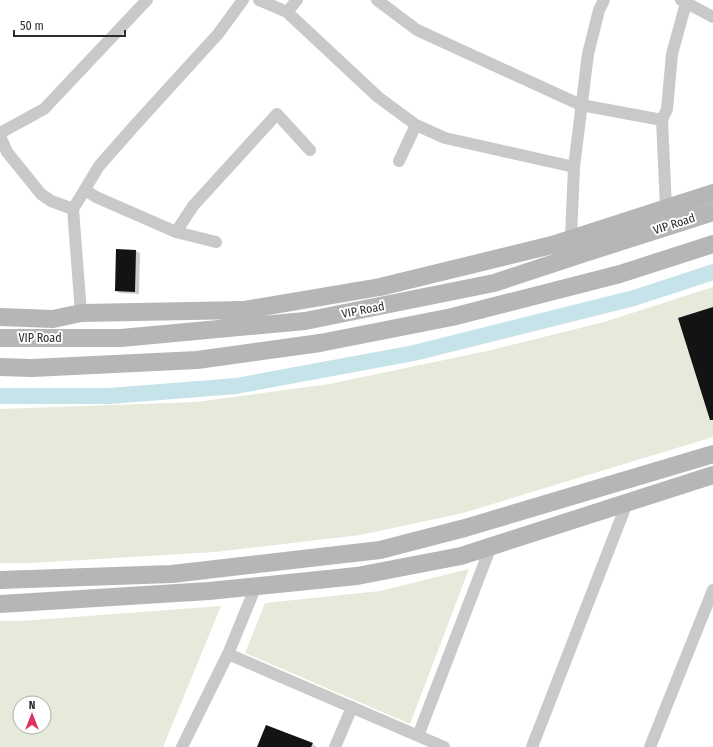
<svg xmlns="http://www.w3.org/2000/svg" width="713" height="747" viewBox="0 0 713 747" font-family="'Fira Sans Condensed',sans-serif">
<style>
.green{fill:#e6eada;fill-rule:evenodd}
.shadow{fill:#0003}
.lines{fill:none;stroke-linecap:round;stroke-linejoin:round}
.canal{stroke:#c6e3ea;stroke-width:16}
.building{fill:#131313}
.street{stroke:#c9c9c9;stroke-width:12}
.secondary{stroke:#b6b6b6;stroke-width:18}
.labels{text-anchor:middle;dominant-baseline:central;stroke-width:4;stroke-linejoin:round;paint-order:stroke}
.street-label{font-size:12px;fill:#2c2c2c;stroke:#fff}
</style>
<rect width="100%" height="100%" fill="#fff"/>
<path class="green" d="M713,287V437L463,513L360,535L215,552L31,563H0V409L196,402L329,384L487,351L604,322Z
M469,569L410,724L245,653L265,603L380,591Z
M221,606L163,747H0V621H21ZM20,703H44V727H20Z"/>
<path class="shadow" d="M136,251L140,253L139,294L120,293L116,291Z
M267,726L312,744L317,747H258Z"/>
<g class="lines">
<path class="canal" d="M0,396H110L236,386L414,353L634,298L713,272"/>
</g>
<path class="building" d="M116,249L136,250L135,292L115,291Z
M713,307V420H710L678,318Z
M266,725L313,743L311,747H257Z"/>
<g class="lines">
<path class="street" d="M259,0L287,12L378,97L416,125L445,138L574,167
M377,0L417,30L581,105L662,120
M681,0L713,17
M287,12L297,0
M0,133L44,109L147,0
M0,136L7,152L41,194L51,201L73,209
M399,161L416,125
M85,190L96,197L176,232L216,242
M666,208L662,120L667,109L672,54L686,3
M176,232L193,206L277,114L310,150
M571,238L574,167L588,54L599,10L604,0
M81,313L73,209L99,166L136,124L218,34L243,0
M228,654L444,747
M418,736L491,546
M182,747L228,654L256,586
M335,747L352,707
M532,747L627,503
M650,747L713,590"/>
<path class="secondary" d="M0,317L53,319L81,313L244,310L380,287L552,245L713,193
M0,338H121L305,321L494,283L588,252L713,212
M0,367L32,368L197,360L320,343L452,317L620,274L713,244
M0,580L172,574L380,550L465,528L713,454
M0,604L209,591L357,576L461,556L713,475"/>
</g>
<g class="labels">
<g class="street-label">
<text transform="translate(674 224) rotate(-18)">VIP Road</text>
<text transform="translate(363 310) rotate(-11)">VIP Road</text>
<text x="40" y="338">VIP Road</text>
</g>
</g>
<g transform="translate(32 715)"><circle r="19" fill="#ffffff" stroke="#ababab"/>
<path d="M0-3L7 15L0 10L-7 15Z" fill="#e03262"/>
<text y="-6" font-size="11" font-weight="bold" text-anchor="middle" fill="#2c2c2c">N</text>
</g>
<path d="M14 30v6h111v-6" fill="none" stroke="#2c2c2c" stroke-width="2"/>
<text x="20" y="30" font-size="12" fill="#2c2c2c" stroke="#ffffff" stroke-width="3" paint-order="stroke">50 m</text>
</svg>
